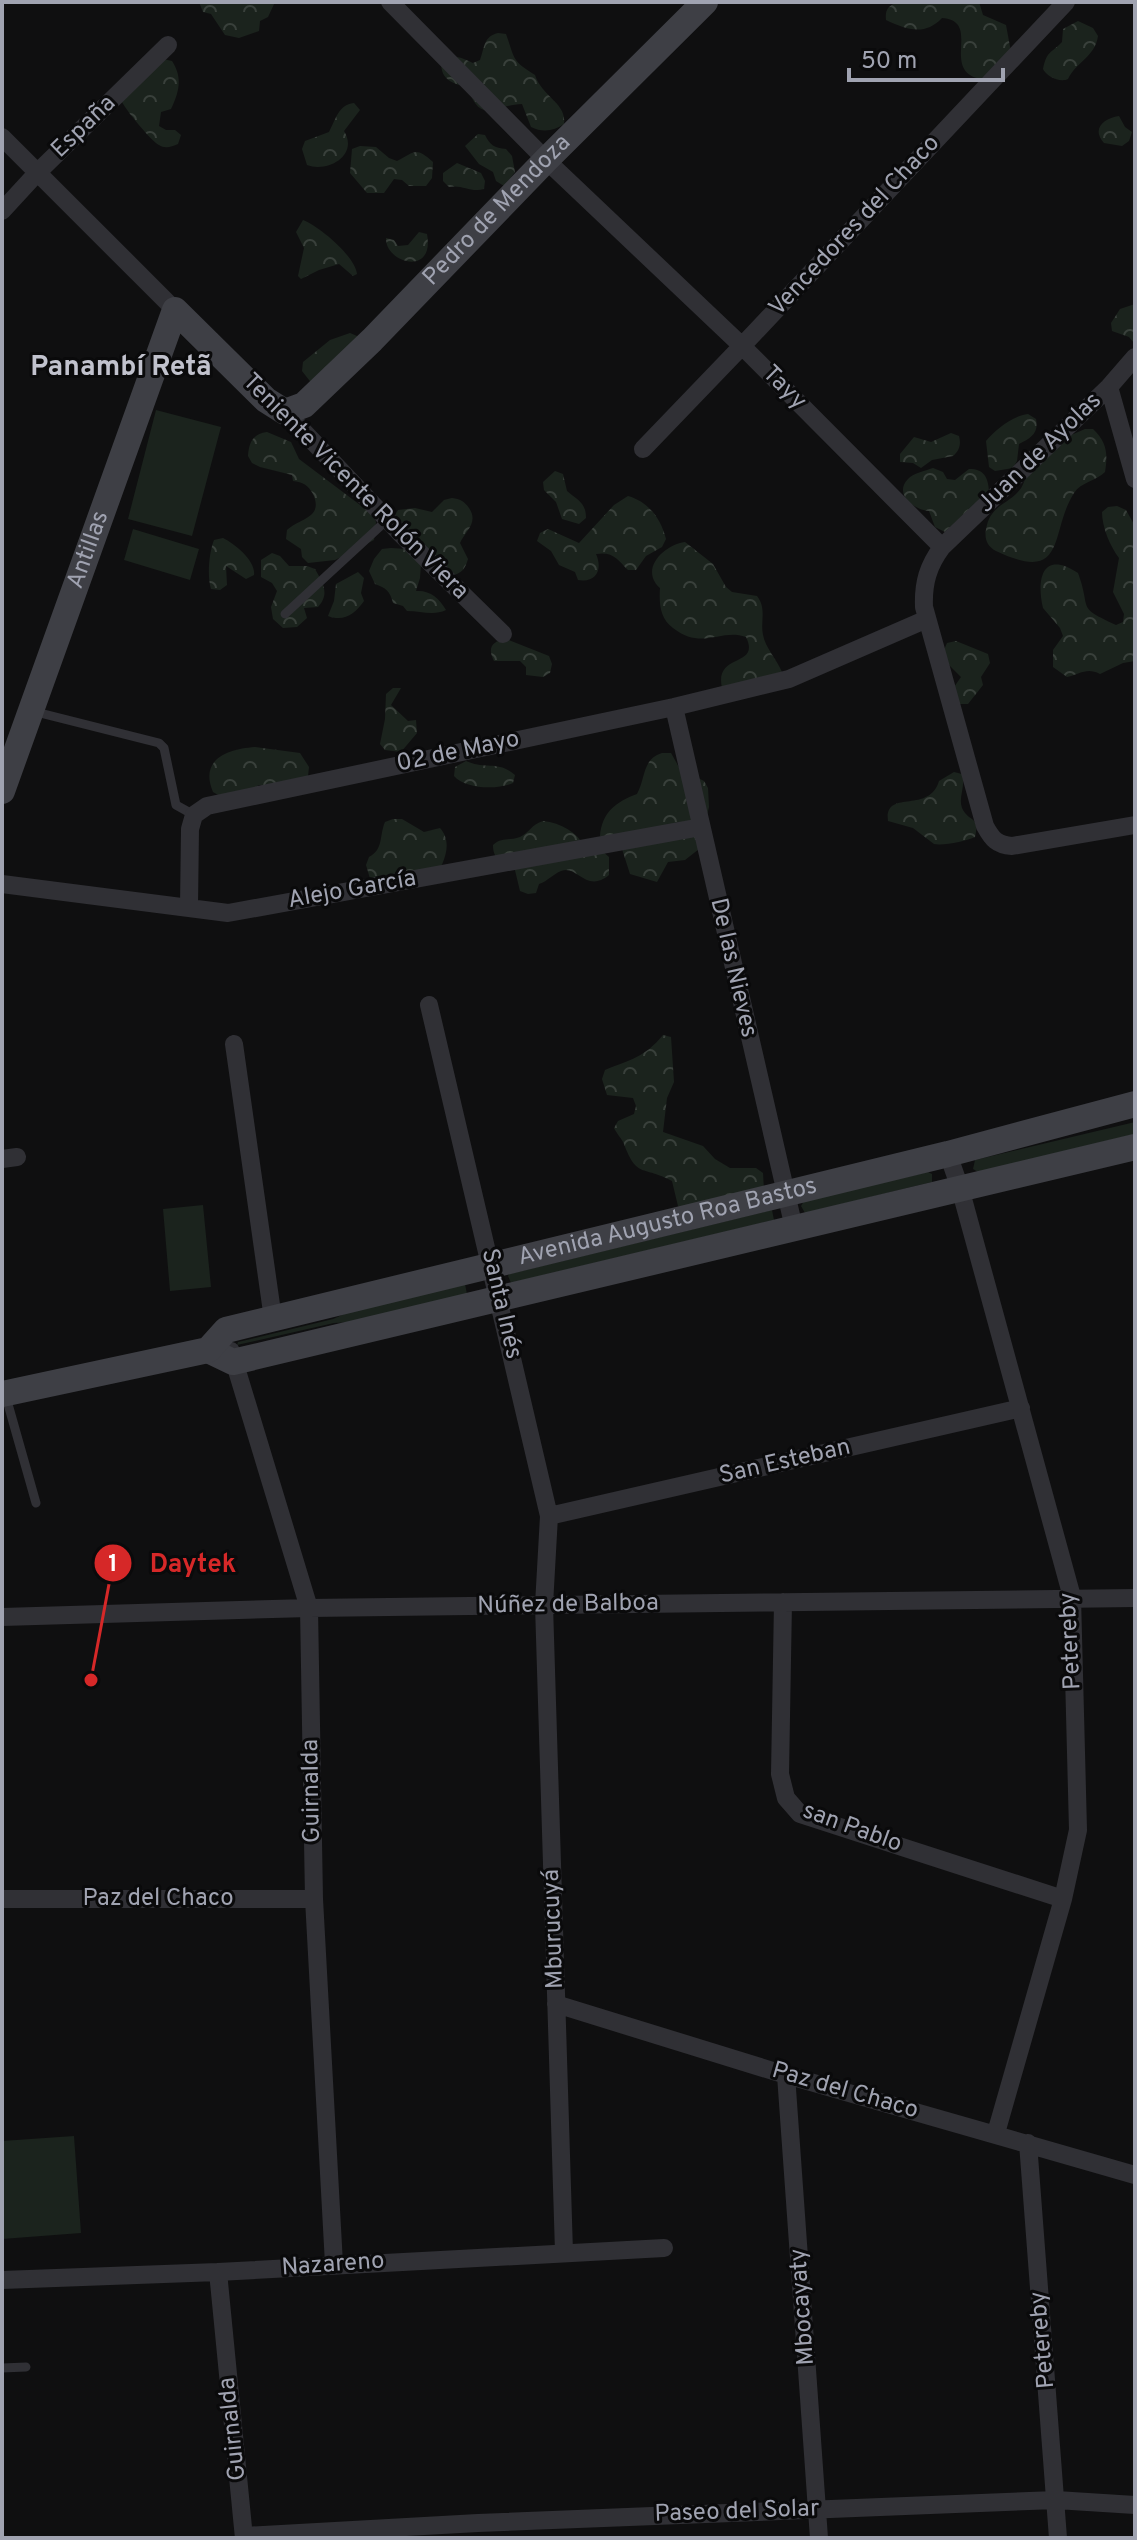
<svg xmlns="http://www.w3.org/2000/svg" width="1137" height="2540" viewBox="0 0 1137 2540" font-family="Overpass,sans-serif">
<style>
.grass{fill:#1b231d}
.forest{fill:url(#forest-crowns)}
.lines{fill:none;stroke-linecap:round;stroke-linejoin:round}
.lane{stroke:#303035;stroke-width:9}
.street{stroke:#303035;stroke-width:18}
.secondary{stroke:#3e3f45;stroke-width:26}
.labels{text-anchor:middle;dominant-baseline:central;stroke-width:6;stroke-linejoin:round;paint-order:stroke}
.street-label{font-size:24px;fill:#a0a3b1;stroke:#0a0a0b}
.quarter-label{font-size:28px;font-weight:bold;fill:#c1c2cd;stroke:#0a0a0b}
.leader{fill:none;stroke:#d62828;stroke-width:3}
.callout-dot{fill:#d62828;stroke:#0a0a0b;stroke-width:3}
.mark-label{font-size:24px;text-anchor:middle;font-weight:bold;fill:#fff}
.callout-label{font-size:26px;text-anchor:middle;font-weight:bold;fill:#d62828;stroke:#0a0a0b;stroke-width:6;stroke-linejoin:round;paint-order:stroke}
</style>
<defs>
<pattern id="forest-crowns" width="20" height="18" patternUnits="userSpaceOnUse" patternTransform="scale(2)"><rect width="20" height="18" fill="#1b231d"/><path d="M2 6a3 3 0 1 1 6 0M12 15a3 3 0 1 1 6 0" fill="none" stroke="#39403b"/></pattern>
</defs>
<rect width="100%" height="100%" fill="#0f0f10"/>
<path class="grass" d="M156,410L221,427L192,536L128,519Z
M133,529L199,549L190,580L124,560Z
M1135,1122V1134L978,1172L973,1169L975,1160Z
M928,1172L932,1174V1182L805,1213L801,1206L804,1201Z
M203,1205L211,1287L170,1291L163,1209Z
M772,1210L774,1220L511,1283L508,1276L509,1274Z
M465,1284L467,1294L355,1322L334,1323L237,1345L238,1342L333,1319L353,1310Z
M74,2136L81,2233L2,2239V2141Z"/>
<path class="forest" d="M199,2H275L268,17L260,21L259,31L239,38L225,35L211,14L203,12Z
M897,2H979L983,15L1006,25L1011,52L981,79C939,71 983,21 942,18C925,36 907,30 886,20C885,10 888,6 897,2Z
M1078,21L1093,28L1098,36C1095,57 1076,62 1068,79C1060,83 1046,76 1043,69C1047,50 1051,54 1062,42L1063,29Z
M498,33L506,34C515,59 511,60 535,75C542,97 567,103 564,124C554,131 543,133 531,127L522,104C493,105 481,125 468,88C453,83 441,81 441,62C452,53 460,57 473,63L480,60C485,47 483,37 498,33Z
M163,59L172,61C183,78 179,92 171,109L161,112L159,126L166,130H175L181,135L178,144C171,147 165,149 159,145C151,141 124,108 121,100Z
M354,103L360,110L344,131C359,155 328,173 307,165L302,149L305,141L329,132C336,119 338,105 354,103Z
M1119,116L1125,127L1132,132L1129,141L1122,146L1104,143C1091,129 1104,118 1119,116Z
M478,134L485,135C490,145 494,148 506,149L512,156L515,172L504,186L496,181L493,172L479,164L465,146Z
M360,146L376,147L389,158L397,161C415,152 415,146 433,162L432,178L426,186H409L402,180L394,179L384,193H367L350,173L352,149Z
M457,163L481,173L485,181L484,189C471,193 462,184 449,187L443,181V173Z
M303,220C320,227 355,256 357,274L353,276L339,264L319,270L301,279L298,276L304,248L296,232Z
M419,232L427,234C435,277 385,263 386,238L394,240L398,246L408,245Z
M1135,304V343H1134L1129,337L1112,331L1111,323L1120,309Z
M350,333L357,336L358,346L313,385L302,371L303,362L330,340Z
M1028,414L1036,419C1039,433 1031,438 1019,444L1017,461L1013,468L995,471L989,467L986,441C996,429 1013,416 1028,414Z
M1085,429H1093C1107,442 1108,454 1105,472C1096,481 1081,482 1074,493C1049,532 1068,585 996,551C985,545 984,536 987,525C993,499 1024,503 1026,472L1069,436Z
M267,432L291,442L299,459L372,514L376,522L374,540L335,560L308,563L302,557L301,549L286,539L287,530C300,518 324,518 313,494C308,485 303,482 293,481L292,475L260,467L252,463L248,456C249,442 253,434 267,432Z
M951,433L959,436C961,444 960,450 953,456L932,460L921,468L913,463L900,462V454L914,437L931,442Z
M933,468L943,472L947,479L955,480L969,469C984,469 988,477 989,491L945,532L935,527L929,511C915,510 893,495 908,479C913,473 925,471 933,468Z
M555,471L563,474L567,491C577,500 586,502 586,518L579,524L562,519L556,502L544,490L543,482Z
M628,496C649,502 661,519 666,539L662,547L646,556L636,570H628C618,560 613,551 596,554C603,570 596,583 578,580L575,572L559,565L551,551L537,541L540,533L548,529L579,543L614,505Z
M452,498C460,499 464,501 469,508C479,523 465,531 460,543L468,559C465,569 462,573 451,576L429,554L426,546L418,544L394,517L398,510L415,508L432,512L444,500Z
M1117,506L1126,510L1135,526V661L1123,663L1100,674C1087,667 1080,674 1067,677L1053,667V650L1063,636L1060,628L1043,608C1036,578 1043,550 1078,573C1092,611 1075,606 1116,625L1123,622L1124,614L1113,592L1119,558C1110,546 1102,527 1102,512L1108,507Z
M223,538C235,544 256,561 254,575L246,579L226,566L227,585L220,590L211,589C207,576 209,553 214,540Z
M685,542L713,564L726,587L732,592L757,596C767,609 760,621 763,635C765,647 777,660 782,672L722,688C714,652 761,668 746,637C720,628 703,651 673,628C660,618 659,604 660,588C639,569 664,545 685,542Z
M391,548L406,549L421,564L420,578L416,591C430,590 439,598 446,610C433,616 422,611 407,611L403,606L393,603C390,591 386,588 375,584L369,571L374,559L382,549Z
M272,553L280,556L289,566H307L315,569C323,583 330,594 318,607L304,608L307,618L297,627L283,628L273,619L271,607L277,591L272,583L261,577V560Z
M358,572L364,578L361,593L364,601C355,614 344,622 328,616L334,601L336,584Z
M506,639L549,656L552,664L550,673L543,677L526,675V667L520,661H494C487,648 492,641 506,639Z
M956,641L988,654L990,663L981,677L983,685L968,704H959L952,690L961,677L949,665L944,650L947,643Z
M393,688H401L391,705L408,721L416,720L417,733L401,752L385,750L380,744L385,719L386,694Z
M255,747L300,753L309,767L308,776L283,787L259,785L251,790L220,796L213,792C199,759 228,749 255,747Z
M662,753H671L680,769L704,781L708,788L709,807L699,849L685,860L668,862L657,882L630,874L622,849L600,836C602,812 616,802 637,794C646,778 642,759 662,753Z
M466,761C486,770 498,760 515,775L513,783C497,790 465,789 454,776L455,767Z
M954,772L962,774C966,786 958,797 962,808C969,823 980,815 975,837C967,841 943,846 934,844L913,828L888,821C884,788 929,815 939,781Z
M393,819H402L424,832L440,828C454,844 443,864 434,880L371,882L366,865L369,857C384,849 379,836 385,822Z
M543,821C561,823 577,832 585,847L602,851L609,857V875C586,894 577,864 561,871C553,874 548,881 539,884L536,893L528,894L520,891L514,866C502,862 493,860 493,845C502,837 509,841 520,837C529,833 532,824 543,821Z
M663,1035L671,1037L674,1082L667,1098L663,1132L703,1146L715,1159L730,1168H756L763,1173L764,1191L684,1213L678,1206L672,1181C643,1165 637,1179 624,1144C622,1139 617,1134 614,1128L618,1121L634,1114L636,1106L633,1098L607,1095L602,1079L605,1070C631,1059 644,1058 663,1035Z"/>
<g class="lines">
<path class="lane" d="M285,614L387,520
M32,711L159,743L164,748L176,805L194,815
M6,1397L36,1503
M2,2368L26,2367"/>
<path class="street" d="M390,2L546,160L742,346L942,547
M2,137L175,310
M2,211L37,173L168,45
M1135,357L1109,387L942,547C928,566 923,583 924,607L985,826C992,839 997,845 1012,846L1135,825
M1109,387L1135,479
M285,412L400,533L503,634
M643,449L742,346L1066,2
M674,707L794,1228
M2,884L228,913L701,827
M189,906L190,829L194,815L207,806L674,707L789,679L927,619
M429,1005L549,1516L544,1605L564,2252
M234,1044L273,1319
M948,1154L960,1188L1072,1597L1078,1830L1063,1899L996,2133
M2,1159L17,1157
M231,1351L309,1608L314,1899L334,2264
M549,1516L1021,1408
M783,1602L780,1774L786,1798L800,1814L1063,1899
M2,1617L309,1608L1135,1598
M2,1899H314
M556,2004L786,2075L1135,2175
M786,2075L819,2538
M1028,2143L1058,2538
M218,2272L244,2538
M2,2280L218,2272L664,2248
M244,2536L478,2523L1056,2500L1135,2505"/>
<g class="secondary">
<path id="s1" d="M2,791L175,310L266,400L285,412L304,405L372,340L546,160L705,2"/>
<path d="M208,1350L233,1362L1135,1147"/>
<path id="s2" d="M2,1394L208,1350L226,1330L948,1154L1135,1104"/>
</g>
</g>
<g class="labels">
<g class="street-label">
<text transform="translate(84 127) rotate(-44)">España</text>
<text stroke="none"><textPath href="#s1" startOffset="956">Pedro de Mendoza</textPath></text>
<text transform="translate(855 226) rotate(-47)">Vencedores del Chaco</text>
<text transform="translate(784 388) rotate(45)">Tayy</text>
<text transform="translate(1040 453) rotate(-44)">Juan de Ayolas</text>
<text transform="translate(355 487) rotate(45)">Teniente Vicente Rolón Viera</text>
<text stroke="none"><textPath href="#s1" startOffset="256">Antillas</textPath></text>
<text transform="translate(458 752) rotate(-12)">02 de Mayo</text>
<text transform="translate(352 890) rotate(-10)">Alejo García</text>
<text transform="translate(733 968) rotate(77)">De las Nieves</text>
<text stroke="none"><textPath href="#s2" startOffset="692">Avenida Augusto Roa Bastos</textPath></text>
<text transform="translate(501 1304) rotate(77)">Santa Inés</text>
<text transform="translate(785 1462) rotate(-13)">San Esteban</text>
<text transform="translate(568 1605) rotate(-1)">Núñez de Balboa</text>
<text transform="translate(1071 1641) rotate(-93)">Petereby</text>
<text transform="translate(312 1791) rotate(-91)">Guirnalda</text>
<text transform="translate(852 1828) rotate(20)">san Pablo</text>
<text x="158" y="1899">Paz del Chaco</text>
<text transform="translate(554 1929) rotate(-92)">Mburucuyá</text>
<text transform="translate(845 2091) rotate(16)">Paz del Chaco</text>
<text transform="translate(333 2265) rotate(-4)">Nazareno</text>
<text transform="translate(803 2307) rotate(-94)">Mbocayaty</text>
<text transform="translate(1043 2340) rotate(-95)">Petereby</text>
<text transform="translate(233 2429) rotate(-96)">Guirnalda</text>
<text transform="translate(737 2512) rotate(-2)">Paseo del Solar</text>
</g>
<g class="quarter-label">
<text x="121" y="368">Panambí Retã</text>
</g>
</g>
<path class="leader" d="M91 1680L113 1563"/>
<g class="callout-dot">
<circle cx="91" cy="1680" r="8"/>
<circle cx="113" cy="1563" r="20"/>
</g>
<g class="mark-label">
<text x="113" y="1571">1</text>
</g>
<g class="callout-label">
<text x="193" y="1572">Daytek</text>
</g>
<rect width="1137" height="2540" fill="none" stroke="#a0a3b1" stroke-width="8"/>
<path d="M849 68v12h154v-12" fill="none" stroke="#a0a3b1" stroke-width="4"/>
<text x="861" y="68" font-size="24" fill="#a0a3b1" stroke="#0a0a0b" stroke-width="6" paint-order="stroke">50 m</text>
</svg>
